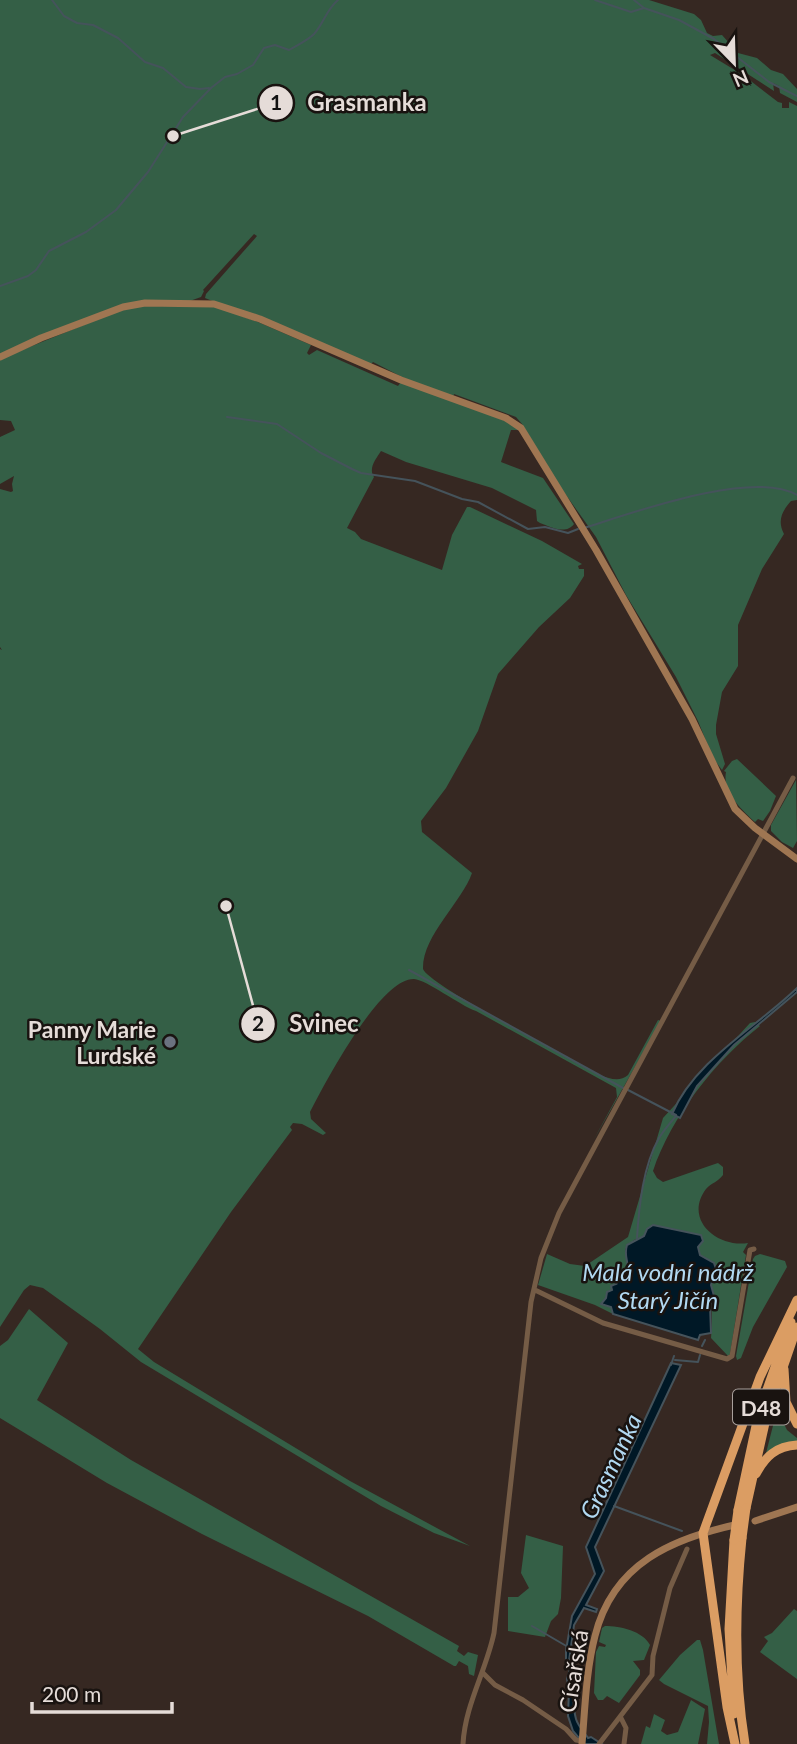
<svg xmlns="http://www.w3.org/2000/svg" width="797" height="1744" viewBox="0 0 797 1744" font-family="Lato,sans-serif">
<style>
.green{fill:#345f46}
.water{fill:#001826;stroke:#45535b;stroke-width:2}
.lines{fill:none;stroke-linecap:round;stroke-linejoin:round}
.stream{stroke:#45535b;stroke-width:2}
.street{stroke:#755c46;stroke-width:5}
.secondary{stroke:#9f7652;stroke-width:7}
.highway{stroke:#db9d63;stroke-width:9}
.highway-bridge{stroke:#db9d63;stroke-width:9}
.worship-dot{fill:#6b7280;stroke:#191310;stroke-width:2.5}
.labels{text-anchor:middle;dominant-baseline:central;stroke-width:5;stroke-linejoin:round;paint-order:stroke}
.shield{fill:#191310;stroke:#a8a09c;stroke-width:2}
.shield-label{font-size:21px;font-weight:bold;fill:#e5dcd8}
.poi-label{font-size:23px;font-weight:bold;fill:#e5dcd8;stroke:#191310;text-anchor:end}
.street-label{font-size:23px;fill:#e5dcd8;stroke:#191310}
.water-label{font-size:24px;font-style:italic;fill:#b1d8f1;stroke:#191310}
.leader{fill:none;stroke:#e5dcd8;stroke-width:2.5}
.callout-dot{fill:#e5dcd8;stroke:#191310;stroke-width:2.5}
.mark-label{font-size:21px;text-anchor:middle;font-weight:bold;fill:#111}
.callout-label{font-size:24px;text-anchor:middle;font-weight:bold;fill:#e5dcd8;stroke:#191310;stroke-width:5;stroke-linejoin:round;paint-order:stroke}
</style>
<rect width="100%" height="100%" fill="#362822"/>
<path class="green" d="M0,0H649L694,14L701,20L707,33L713,36L722,35L738,53L757,58L771,70L783,74L797,89V102L780,93L779,86L773,83L774,91L715,53L710,55L743,75L778,102L782,103V108H789V102L797,106V500L791,501C782,511 777,521 784,534L762,569L738,625V666L722,692L716,725V734L725,764L722,770L713,758L698,721L676,677L626,595L596,537L561,488L522,424L516,417L454,394L452,400L508,422L519,430H511L501,462L543,478L574,524C566,535 551,527 540,523L537,521L536,510L492,488L406,462L381,451C376,459 368,468 374,477L347,528L355,532L361,539L442,570L452,535L467,507H470L542,541L582,564L578,566L579,569H584V576L570,598L539,627L498,674L478,731L446,788L421,821L422,832L472,873C462,902 422,936 423,969C429,985 573,1060 599,1075C609,1078 619,1083 628,1075L658,1020L661,1021L593,1141L617,1097L616,1088L476,1011C459,1005 427,980 414,979C380,978 325,1083 310,1112L311,1119L326,1133L323,1135L302,1124L293,1123L290,1127L292,1130L231,1212L138,1349L154,1362L350,1481L470,1546L434,1533L381,1506L141,1362L100,1329L43,1288L30,1285L24,1290L0,1327V649L2,650L0,647V489L11,492L13,491L12,484L14,476L0,484V437L15,430L11,421L0,420V359L123,309L138,306H213L258,322L311,345L307,353L309,355L317,350L398,386L404,378L373,362L370,365L205,298L206,294L257,236L254,234L203,290L204,291L201,297L187,302L144,301L0,355Z
M737,759L776,796L770,811L763,821L758,819L755,822C742,810 722,792 726,772L724,771L732,761Z
M796,780L797,841L793,848L782,842L771,831V825Z
M755,1022L760,1026C716,1060 671,1117 653,1171L657,1178L663,1182L712,1165L718,1163L723,1167V1175C718,1182 711,1183 706,1189C683,1220 718,1248 748,1243L743,1252L746,1255L730,1354L728,1356L711,1338C713,1319 711,1300 711,1281L713,1279L708,1261L700,1255L698,1247L647,1229L644,1236L634,1240L625,1249C630,1275 627,1273 610,1291L613,1314L595,1305L538,1285L547,1254L570,1264L585,1266L628,1237L663,1118L750,1023Z
M760,1254L785,1261L787,1267L753,1327L741,1358L737,1360L736,1356L753,1259L755,1256Z
M29,1309L68,1343L37,1400L131,1460L459,1646L457,1651L464,1656L468,1652L478,1655L474,1676L469,1674L468,1666L459,1661L456,1666H454L368,1616L202,1534L107,1483L0,1418V1346L8,1340Z
M777,1410L787,1430L797,1438V1443L765,1457Z
M526,1535L563,1546L561,1598L558,1614L551,1621L545,1637L508,1631V1597H518L529,1588L521,1573Z
M794,1609L797,1611V1679L760,1652L768,1641L764,1637L772,1633Z
M605,1626C620,1626 643,1631 650,1645L644,1660L633,1661L640,1670V1675L619,1703L607,1696L603,1700H598L594,1693L596,1652L599,1646L605,1647L606,1645L599,1642L602,1628Z
M697,1640H700L703,1650L719,1744H707L709,1722L708,1706L664,1684L659,1680L680,1655Z
M691,1700L705,1709L698,1744H641L646,1726L650,1728L654,1714L665,1720L661,1731L667,1735L678,1732Z"/>
<path class="water" d="M797,988V992L734,1045L697,1086L680,1118L672,1114C695,1060 757,1027 797,988Z
M653,1225L701,1235L703,1241L698,1247L700,1255L714,1263L716,1269L711,1285L714,1296L710,1305L711,1333L700,1335L698,1340L613,1314L611,1307L601,1304L606,1298L607,1292L612,1290L611,1286C622,1281 612,1287 620,1279C635,1264 622,1261 627,1245L644,1236L647,1229Z
M671,1363L681,1365L595,1547L604,1571L586,1605L597,1609L596,1612L584,1608L574,1625L569,1661L574,1668C572,1678 573,1709 576,1719C578,1726 584,1732 588,1738L591,1737L602,1744H584L573,1731L568,1716L569,1690L567,1679L570,1669L566,1664V1650L572,1616L595,1574L586,1547Z"/>
<g class="lines">
<path class="stream" d="M52,0L64,16L77,23L93,25L118,38L145,62L163,68L186,87L200,89L209,88
M595,0L631,12L644,8L679,20L714,39L769,82L797,96
M634,0L644,8
M0,286L28,276L36,270L49,251L86,232L116,210L148,172L183,117L211,88L225,77L237,74L253,65L264,48L275,45L289,50C297,45 307,41 314,34C324,23 326,10 338,0
M227,417L277,424L321,453L352,469L361,473L415,481L462,499L478,502L528,529L545,527L568,533L578,529
M584,528C632,513 752,469 797,495
M409,970L623,1088
M628,1090L676,1115
M637,1238C639,1206 643,1166 659,1138C663,1131 670,1123 676,1116
M702,1346L705,1340
M675,1360L698,1362L700,1355
M671,1365L674,1356
M614,1506L682,1531
M532,1626L568,1647"/>
<path class="street" d="M535,1290L603,1323L727,1359L732,1356L750,1250L754,1249
M483,1673L495,1685L523,1700L566,1729L576,1740L582,1741
M621,1718L626,1728L624,1744
M463,1744C465,1705 486,1671 494,1633L531,1302L541,1258L559,1213L793,778
M599,1744L652,1675L653,1656L670,1588L687,1549"/>
<path class="secondary" d="M0,357L41,338L123,307L145,303L214,304L260,319L401,380L506,418L521,428L596,550L692,719L735,809L755,828L797,859
M755,1521L797,1507
M582,1744C585,1708 586,1671 595,1636C613,1563 673,1538 739,1524"/>
<path class="highway" d="M784,1369L786,1402L797,1424
M756,1474C765,1457 776,1446 797,1445
M746,1508L767,1414L797,1327
M738,1510L759,1412L791,1322
M742,1538C735,1606 734,1676 745,1744
M734,1714L729,1629L734,1540
M735,1744L727,1707L703,1533L760,1377L797,1300"/>
<path class="highway-bridge" d="M742,1538L746,1508
M734,1540L738,1510"/>
</g>
<circle class="worship-dot" cx="170" cy="1042" r="7"/>
<g class="labels">
<rect class="shield" x="733" y="1389.5" width="56" height="35" rx="5"/>
<g class="shield-label">
<text x="761" y="1407">D48</text>
</g>
<g class="poi-label">
<text x="156" y="1029">Panny Marie<tspan x="156" dy="26">Lurdské</tspan></text>
</g>
<g class="street-label">
<text transform="translate(573 1671) rotate(-81)">Císařská</text>
</g>
<g class="water-label">
<text x="668" y="1271">Malá vodní nádrž<tspan x="668" dy="28">Starý Jičín</tspan></text>
<text transform="translate(610 1466) rotate(-65)">Grasmanka</text>
</g>
</g>
<path class="leader" d="M173 136L276 103M226 906L258 1024"/>
<g class="callout-dot">
<circle cx="173" cy="136" r="7"/>
<circle cx="226" cy="906" r="7"/>
<circle cx="276" cy="103" r="18"/>
<circle cx="258" cy="1024" r="18"/>
</g>
<g class="mark-label">
<text x="276" y="110">1</text>
<text x="258" y="1031">2</text>
</g>
<g class="callout-label">
<text x="367" y="111">Grasmanka</text>
<text x="324" y="1032">Svinec</text>
</g>
<g transform="translate(734 63) rotate(157)" stroke="#191310" stroke-width="5" paint-order="stroke">
<path d="M0-5L12 26L0 18L-12 26Z" fill="#e5dcd8"/>
<text y="-10" font-size="19" font-weight="bold" text-anchor="middle" fill="#e5dcd8">N</text>
</g>
<path d="M32 1702v10h140v-10" fill="none" stroke="#e5dcd8" stroke-width="3.5"/>
<text x="42" y="1702" font-size="21" fill="#e5dcd8" stroke="#191310" stroke-width="5" paint-order="stroke">200 m</text>
</svg>
